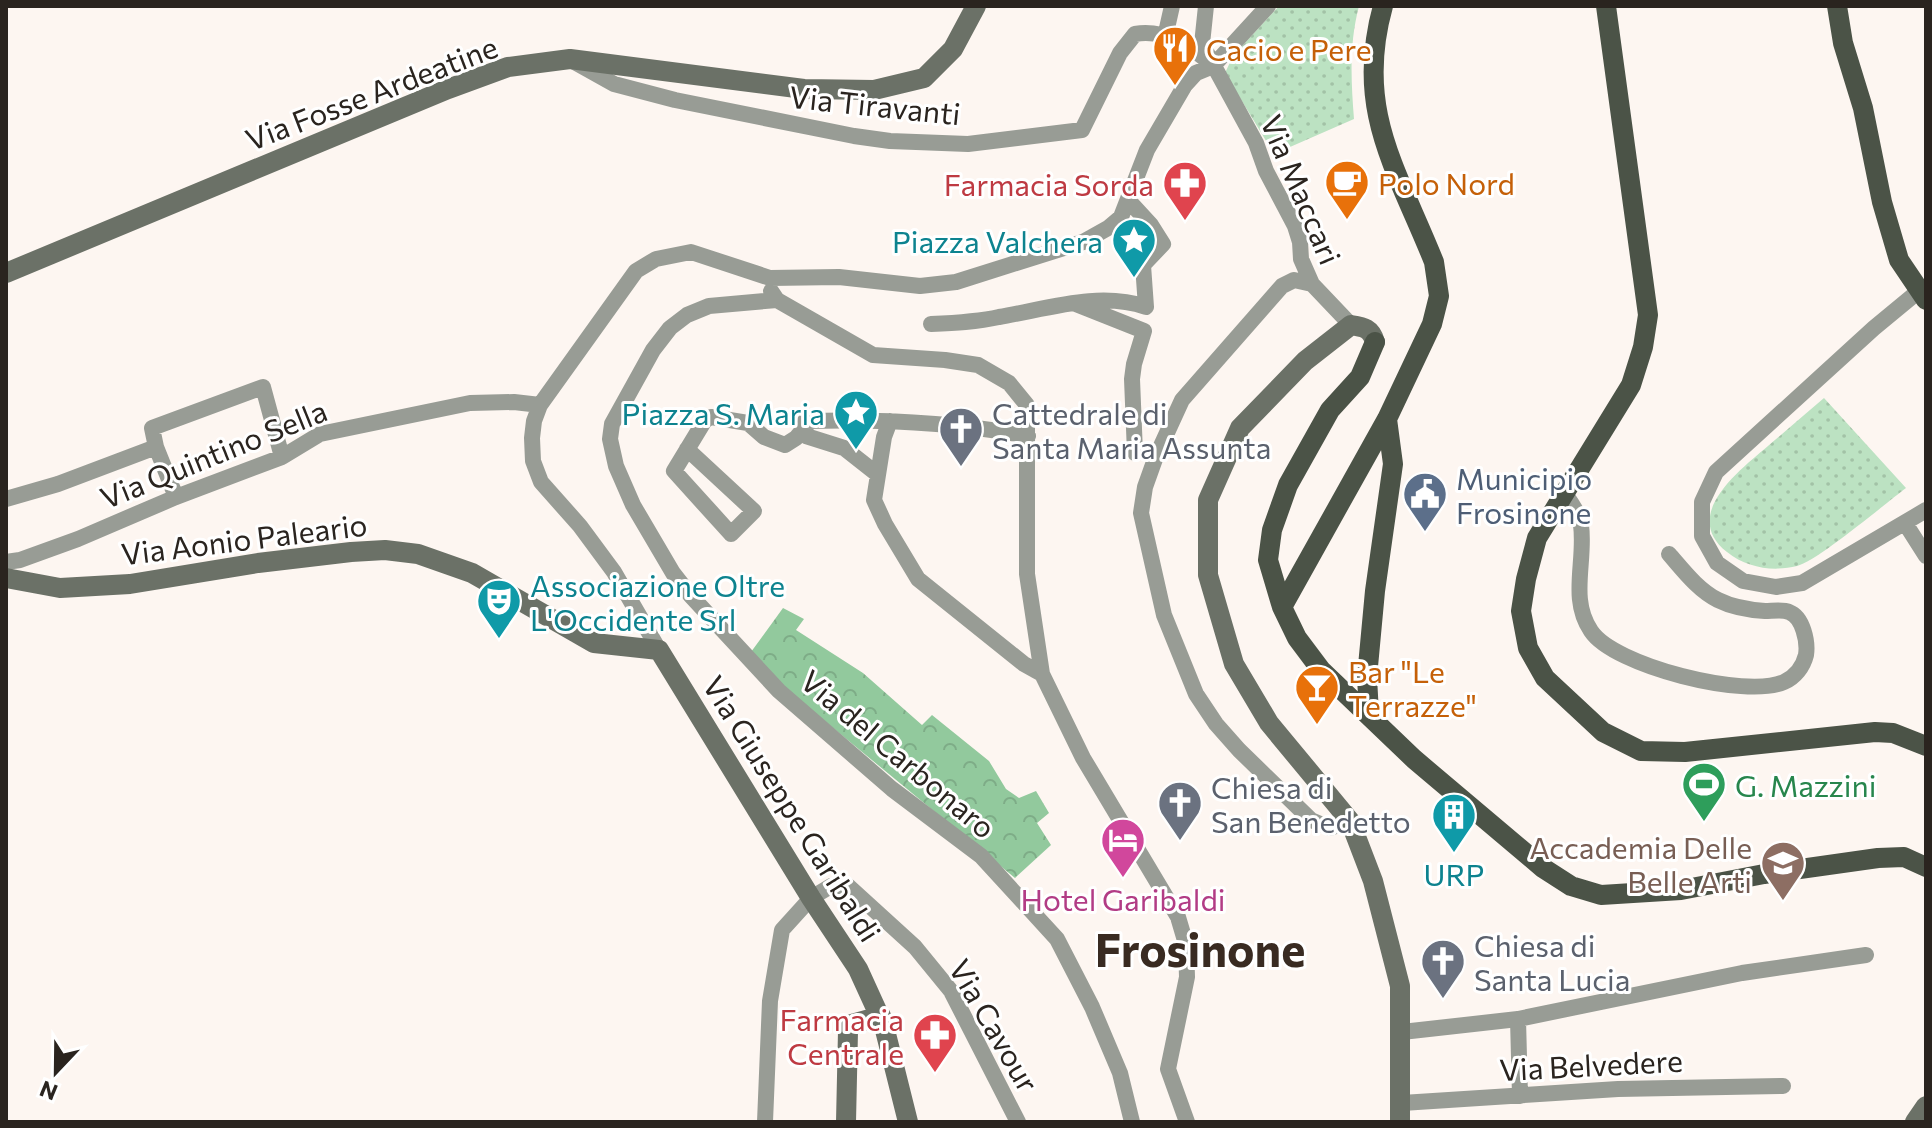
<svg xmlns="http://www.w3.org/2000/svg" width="1932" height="1128" viewBox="0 0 1932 1128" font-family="Commissioner,sans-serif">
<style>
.forest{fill:url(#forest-crowns)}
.park{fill:url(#park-dots)}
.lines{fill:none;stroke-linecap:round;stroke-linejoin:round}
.street{stroke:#989c95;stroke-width:16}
.secondary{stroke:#6b7167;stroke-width:20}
.primary{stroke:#4b5347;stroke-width:20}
.labels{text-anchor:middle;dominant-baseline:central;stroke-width:6;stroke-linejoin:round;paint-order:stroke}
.food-label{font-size:30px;fill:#c56008;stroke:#fff;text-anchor:start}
.street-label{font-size:30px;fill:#2a241f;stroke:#fff}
.health-label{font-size:30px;fill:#be3a42;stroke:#fff;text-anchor:end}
.culture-label{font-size:30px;fill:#0d838f;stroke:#fff;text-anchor:end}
.worship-label{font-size:30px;fill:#5b616d;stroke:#fff;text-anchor:start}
.service-label{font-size:30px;fill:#4e5e75;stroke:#fff;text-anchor:start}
.leisure-label{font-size:30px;fill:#27864d;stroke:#fff;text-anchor:start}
.education-label{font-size:30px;fill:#785e54;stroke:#fff;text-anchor:end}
.hotel-label{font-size:30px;fill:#b23c85;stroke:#fff}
.town-label{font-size:46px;font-weight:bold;fill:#392b22;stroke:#fff}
</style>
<defs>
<pattern id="forest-crowns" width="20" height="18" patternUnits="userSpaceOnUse" patternTransform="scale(2)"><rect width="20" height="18" fill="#92c99d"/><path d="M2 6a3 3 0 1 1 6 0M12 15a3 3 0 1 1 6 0" fill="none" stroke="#7eac87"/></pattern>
<pattern id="park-dots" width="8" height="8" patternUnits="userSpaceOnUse" patternTransform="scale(2)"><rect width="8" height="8" fill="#bce2c2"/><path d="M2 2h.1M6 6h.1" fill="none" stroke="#a2c2a6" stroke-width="1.8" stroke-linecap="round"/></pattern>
</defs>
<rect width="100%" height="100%" fill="#fdf6f1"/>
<path class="forest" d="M783,608L804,619L796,630L863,673L922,725L932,715L989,761L1006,789L1019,798L1036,791L1049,813L1037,823L1051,845L1015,878L787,690L751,652Z"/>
<path class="park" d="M1279,6H1359C1349,44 1351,80 1354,119L1274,154L1225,73L1233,56Z
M1824,398L1906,488C1886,503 1816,562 1797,566C1773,572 1747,568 1727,552C1680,515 1740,470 1768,446C1787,430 1805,414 1824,398Z"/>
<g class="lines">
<path class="street" d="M1206,6L1202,44L1256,143L1266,171L1295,226L1300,242L1301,259L1312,284L1351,325
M1165,37L1172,6
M571,60L614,84L675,100L854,136L890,141L968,144L1082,130L1120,53L1135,34C1164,29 1192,46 1213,66
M1312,284L1294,280L1282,286L1182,400L1155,459L1145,487L1141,513L1164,615L1196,694L1216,724L1239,750L1311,820L1330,828L1350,821
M1920,290L1874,328L1716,472L1702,502V536L1717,563L1743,581L1776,587L1802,583L1926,510
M771,291L777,300L873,355L945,360L978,365L1009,383L1027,405V574L1042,674L1083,758L1178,917L1186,944L1187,977L1168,1069L1187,1122
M777,300L709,306L687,315L670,328L653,350L612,424L610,439L616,466L633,505L673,573L691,596L779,691L892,789L981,856L1057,939L1092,1007L1120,1073L1132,1122
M1076,304L1144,331L1134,364L1132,379L1135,453
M931,324C954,323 977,322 999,317C1047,309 1099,291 1146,307L1143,265L1163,244L1151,225L1128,200
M890,421L884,437L874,500L885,524L918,579L1024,664L1042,674
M156,447L152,428L263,387L282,457
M687,449L754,511L731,534L674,471L705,420L711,417L748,423L764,437L785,445L796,438L805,427
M877,474L844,448L806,436L805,421C880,419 955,422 1028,436
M1564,493C1571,502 1579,513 1581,525C1586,561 1569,599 1591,631C1614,666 1746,699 1784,682C1795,677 1803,667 1806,655C1808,642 1803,617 1789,612C1783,609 1772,611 1765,611C1750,610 1732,607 1718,600C1698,590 1683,570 1669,554
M6,499L58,484L156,447L176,497
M1905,523L1926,556
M6,562L20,560L78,539L176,497L282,457L320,434L470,403L514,402L540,405
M659,650L614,572L580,526L541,482L533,461L532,438L534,421L540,405L636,271L656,259L691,252L770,278L839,277L920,286L956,282L1083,242L1108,228L1121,217L1147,150L1185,85L1196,73L1213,66L1268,6
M1518,1019L1520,1096
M1402,1032L1518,1019L1742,973L1866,955
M1402,1103L1618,1089L1783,1086
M765,1122L770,1001L782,930L811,898L831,886H848L915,947L951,991L1018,1122"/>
<path class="secondary" d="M6,273L448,89L508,67L570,59L804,89L874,90L924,78L953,49L976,6
M1375,342C1371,328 1364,327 1351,325L1305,361L1240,428L1208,500V575L1234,664L1269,723L1350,821L1373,881L1400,986V1122
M6,578L60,588L130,584L258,563L351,552L385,550L418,554L472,573L594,643L659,650L811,898L858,969L884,1026L908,1122
M846,1122L848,1031L852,1024L881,1016
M1915,1122L1926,1106"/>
<path class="primary" d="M1606,6L1648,315L1643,347L1631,385L1537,538L1526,579L1521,611L1528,648L1545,678L1603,732L1641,751L1685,752L1875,732L1893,733L1926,746
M1837,6L1843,43L1863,108L1882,202L1899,260L1926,300
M1375,342L1360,377L1330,410L1288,485L1272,530L1268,560L1282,607L1297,638L1321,670L1414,759L1543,868L1571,886L1601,895L1681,890L1764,874L1878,858L1904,857L1926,867
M1282,607L1387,419L1432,324L1439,296L1434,262C1397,169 1354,110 1383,6
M1369,714L1367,677L1375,591L1393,464L1387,419"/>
</g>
<defs>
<g id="restaurant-pin" transform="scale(2.3)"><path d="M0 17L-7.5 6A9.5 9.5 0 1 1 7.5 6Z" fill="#e8710a" stroke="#fff"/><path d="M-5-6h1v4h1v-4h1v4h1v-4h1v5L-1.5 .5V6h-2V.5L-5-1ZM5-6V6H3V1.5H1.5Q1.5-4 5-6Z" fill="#fff"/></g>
<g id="cafe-pin" transform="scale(2.3)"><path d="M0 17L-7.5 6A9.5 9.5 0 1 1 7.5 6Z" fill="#e8710a" stroke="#fff"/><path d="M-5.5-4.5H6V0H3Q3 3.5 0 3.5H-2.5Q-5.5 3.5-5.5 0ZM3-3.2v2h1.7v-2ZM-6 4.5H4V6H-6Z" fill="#fff"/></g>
<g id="pharmacy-pin" transform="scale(2.3)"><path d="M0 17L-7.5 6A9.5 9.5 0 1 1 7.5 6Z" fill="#e0444e" stroke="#fff"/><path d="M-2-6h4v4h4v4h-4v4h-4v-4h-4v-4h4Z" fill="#fff"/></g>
<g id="sight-pin" transform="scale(2.3)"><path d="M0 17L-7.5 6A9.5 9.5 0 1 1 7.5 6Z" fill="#0f9aa8" stroke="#fff"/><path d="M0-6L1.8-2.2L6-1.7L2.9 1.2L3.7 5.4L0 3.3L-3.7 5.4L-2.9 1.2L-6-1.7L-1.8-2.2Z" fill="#fff"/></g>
<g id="church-pin" transform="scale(2.3)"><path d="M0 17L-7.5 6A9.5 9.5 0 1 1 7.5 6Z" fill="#6b7280" stroke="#fff"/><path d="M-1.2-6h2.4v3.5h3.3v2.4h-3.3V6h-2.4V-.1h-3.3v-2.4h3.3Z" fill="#fff"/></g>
<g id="civic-pin" transform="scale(2.3)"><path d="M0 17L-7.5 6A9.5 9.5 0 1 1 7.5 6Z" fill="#5c6f8a" stroke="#fff"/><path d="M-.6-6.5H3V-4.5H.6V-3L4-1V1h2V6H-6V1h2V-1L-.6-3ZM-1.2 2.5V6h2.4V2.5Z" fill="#fff"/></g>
<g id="theatre-pin" transform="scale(2.3)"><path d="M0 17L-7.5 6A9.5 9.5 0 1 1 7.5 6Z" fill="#0f9aa8" stroke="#fff"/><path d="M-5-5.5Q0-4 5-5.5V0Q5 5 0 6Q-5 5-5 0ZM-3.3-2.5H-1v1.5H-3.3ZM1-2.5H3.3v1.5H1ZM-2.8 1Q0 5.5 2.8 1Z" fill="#fff"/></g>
<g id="bar-pin" transform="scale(2.3)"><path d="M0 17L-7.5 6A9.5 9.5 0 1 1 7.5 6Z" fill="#e8710a" stroke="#fff"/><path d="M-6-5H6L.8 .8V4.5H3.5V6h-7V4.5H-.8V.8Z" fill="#fff"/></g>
<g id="stadium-pin" transform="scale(2.3)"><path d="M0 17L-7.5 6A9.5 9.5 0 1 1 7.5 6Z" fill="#2e9e5b" stroke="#fff"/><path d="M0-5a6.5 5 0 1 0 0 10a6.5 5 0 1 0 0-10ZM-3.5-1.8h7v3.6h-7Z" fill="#fff"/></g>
<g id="building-pin" transform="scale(2.3)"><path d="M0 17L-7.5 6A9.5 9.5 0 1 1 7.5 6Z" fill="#0f9aa8" stroke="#fff"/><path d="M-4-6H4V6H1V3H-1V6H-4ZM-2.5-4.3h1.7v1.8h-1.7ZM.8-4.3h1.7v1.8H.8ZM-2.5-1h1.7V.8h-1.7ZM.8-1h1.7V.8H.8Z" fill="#fff"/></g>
<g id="hotel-pin" transform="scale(2.3)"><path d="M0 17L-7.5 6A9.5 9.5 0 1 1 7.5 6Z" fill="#d1479c" stroke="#fff"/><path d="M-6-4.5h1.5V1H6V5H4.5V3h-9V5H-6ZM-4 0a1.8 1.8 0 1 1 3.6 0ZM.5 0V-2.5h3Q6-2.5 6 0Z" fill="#fff"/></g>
<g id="university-pin" transform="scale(2.3)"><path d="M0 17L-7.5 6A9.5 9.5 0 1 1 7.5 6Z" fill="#8d6e63" stroke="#fff"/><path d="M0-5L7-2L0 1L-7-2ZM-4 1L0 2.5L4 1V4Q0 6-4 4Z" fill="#fff"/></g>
</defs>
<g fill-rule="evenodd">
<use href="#restaurant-pin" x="1175" y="48"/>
<use href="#cafe-pin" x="1347" y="182"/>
<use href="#pharmacy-pin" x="1185" y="183"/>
<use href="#sight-pin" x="1134" y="240"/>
<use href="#sight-pin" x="856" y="412"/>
<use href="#church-pin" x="961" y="429"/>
<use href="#civic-pin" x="1425" y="494"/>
<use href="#theatre-pin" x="499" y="601"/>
<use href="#bar-pin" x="1317" y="687"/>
<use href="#stadium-pin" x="1704" y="784"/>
<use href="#church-pin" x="1180" y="803"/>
<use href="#building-pin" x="1454" y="815"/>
<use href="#hotel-pin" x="1123" y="840"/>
<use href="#university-pin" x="1783" y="863"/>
<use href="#church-pin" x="1443" y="961"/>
<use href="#pharmacy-pin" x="935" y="1035"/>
</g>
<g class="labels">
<g class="food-label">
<text x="1206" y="48">Cacio e Pere</text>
<text x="1378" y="182">Polo Nord</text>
<text x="1348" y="670">Bar "Le<tspan x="1348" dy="34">Terrazze"</tspan></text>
</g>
<g class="street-label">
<text transform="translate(371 92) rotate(-21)">Via Fosse Ardeatine</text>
<text transform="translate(875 104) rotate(6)">Via Tiravanti</text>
<text transform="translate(1302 189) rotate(67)">Via Maccari</text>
<text transform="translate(213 453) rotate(-22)">Via Quintino Sella</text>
<text transform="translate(244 538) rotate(-7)">Via Aonio Paleario</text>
<text transform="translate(899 753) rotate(40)">Via del Carbonaro</text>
<text transform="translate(793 808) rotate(58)">Via Giuseppe Garibaldi</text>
<text transform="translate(995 1025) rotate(60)">Via Cavour</text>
<text transform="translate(1591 1064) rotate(-3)">Via Belvedere</text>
</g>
<g class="health-label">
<text x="1154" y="183">Farmacia Sorda</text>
<text x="904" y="1018">Farmacia<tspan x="904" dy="34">Centrale</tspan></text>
</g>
<g class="culture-label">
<text x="1103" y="240">Piazza Valchera</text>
<text x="825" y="412">Piazza S. Maria</text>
<text x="530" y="584" text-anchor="start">Associazione Oltre<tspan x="530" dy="34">L'Occidente Srl</tspan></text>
<text x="1454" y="873" text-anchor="middle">URP</text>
</g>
<g class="worship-label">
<text x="992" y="412">Cattedrale di<tspan x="992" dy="34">Santa Maria Assunta</tspan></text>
<text x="1211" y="786">Chiesa di<tspan x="1211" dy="34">San Benedetto</tspan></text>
<text x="1474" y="944">Chiesa di<tspan x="1474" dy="34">Santa Lucia</tspan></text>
</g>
<g class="service-label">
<text x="1456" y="477">Municipio<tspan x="1456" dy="34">Frosinone</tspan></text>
</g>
<g class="leisure-label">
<text x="1735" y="784">G. Mazzini</text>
</g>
<g class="education-label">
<text x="1752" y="846">Accademia Delle<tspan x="1752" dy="34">Belle Arti</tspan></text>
</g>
<g class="hotel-label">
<text x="1123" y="898">Hotel Garibaldi</text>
</g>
<g class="town-label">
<text x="1200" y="948">Frosinone</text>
</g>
</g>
<rect width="1932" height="1128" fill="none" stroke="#2a241f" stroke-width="16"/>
<g transform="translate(56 1072) rotate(202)" stroke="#ffffff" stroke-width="6" paint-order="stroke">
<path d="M0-6L14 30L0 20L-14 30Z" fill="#2a241f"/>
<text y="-12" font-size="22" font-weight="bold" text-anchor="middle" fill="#2a241f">N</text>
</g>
</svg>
